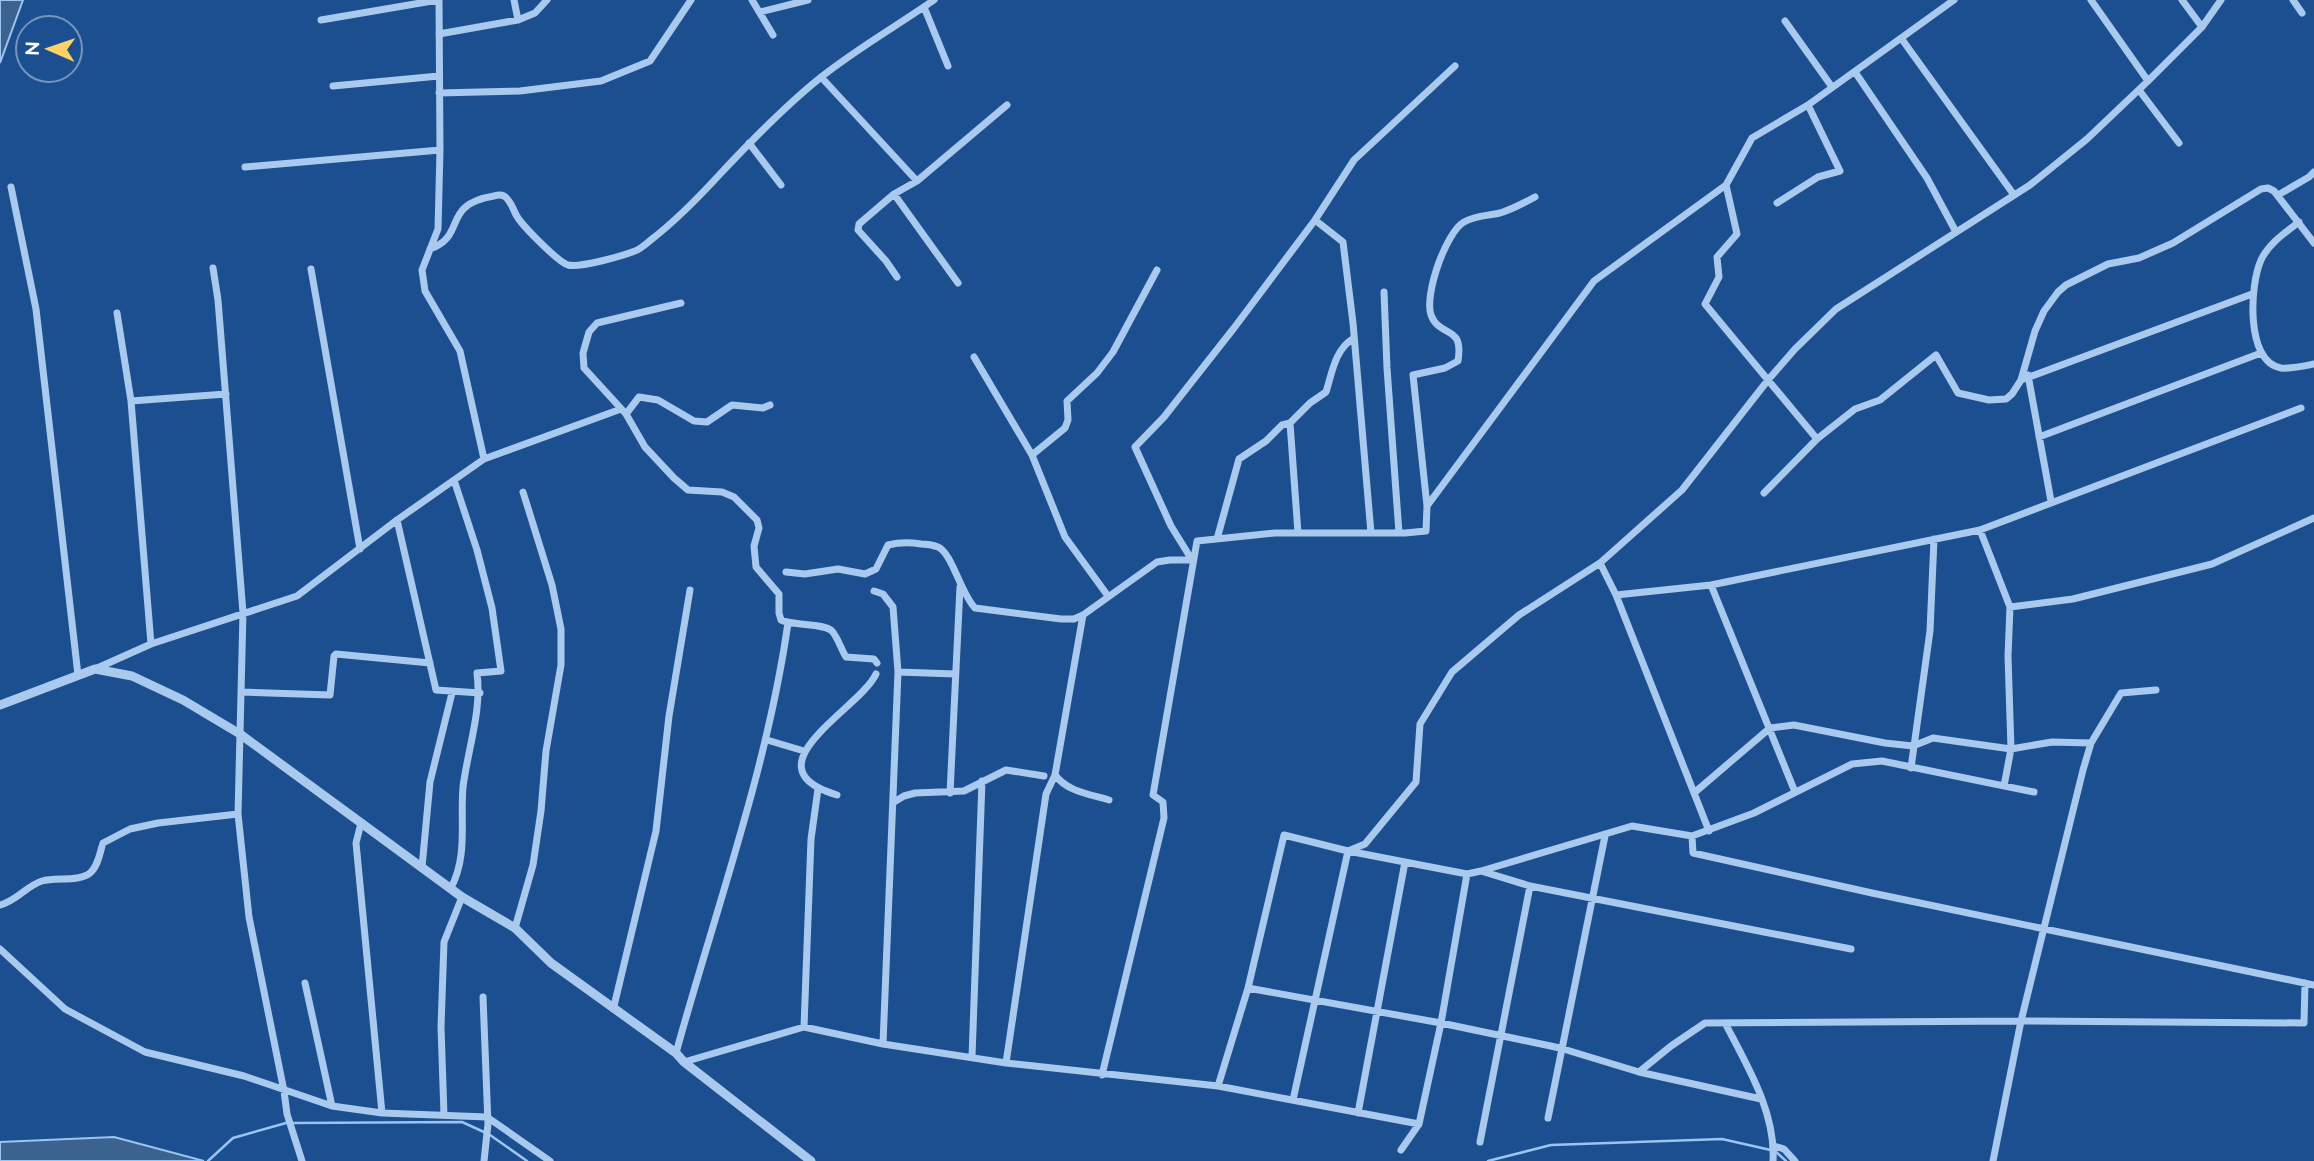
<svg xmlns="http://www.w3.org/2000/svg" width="2314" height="1161" viewBox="0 0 2314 1161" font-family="Raleway,sans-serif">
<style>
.water{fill:#3c6290;stroke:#9cc4f0;stroke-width:2}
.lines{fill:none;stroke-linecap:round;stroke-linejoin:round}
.stream{stroke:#9cc4f0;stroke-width:2.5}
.minor{stroke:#a9c9ee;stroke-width:7}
.tertiary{stroke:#a9c9ee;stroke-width:9}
</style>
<rect width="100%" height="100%" fill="#1b4f8f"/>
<path class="water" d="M0,0H23L0,63Z
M114,1137L204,1161H0V1142Z"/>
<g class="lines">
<path class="stream" d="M293,1123L462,1122L484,1132
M490,1135L527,1161
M208,1161L233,1138L286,1123
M1488,1161L1551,1145L1722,1139L1775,1151L1786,1161"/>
<path class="minor" d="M514,0L518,20
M752,0L773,35
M2091,0L2148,81
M2182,0L2202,27
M2293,0L2302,13
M924,7L948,66
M760,12L808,0
M321,20L438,0
M1785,21L1832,87
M439,34L518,20L535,13L547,0
M1901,38L2014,195
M1855,72L1927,178L1956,232
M821,77L917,181
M333,86L439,76
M2139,90L2179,143
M439,93L520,91L601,81L650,61L691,0
M749,143L781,185
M245,167L440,150
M11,187L36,309L78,675
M894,194L958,283
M2278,195L2309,177L2314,172
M1777,203L1818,177L1840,171L1808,105
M1315,220L1343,242L1353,323L1371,533
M2299,222C2285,233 2269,243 2261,260C2250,284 2245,362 2281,368C2291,369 2304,366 2314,364
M430,249C468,235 440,205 494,196C497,195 500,194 504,196C512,201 513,211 518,218C524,227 558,262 568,265C580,268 622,256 635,251C641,249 647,243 652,239C678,219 699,197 721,173C752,140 785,106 820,78C856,49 897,26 934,0
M213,268L218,300L243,613L238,814L249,917L284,1091L287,1114L302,1161
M311,269L360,549
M897,277L886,261L858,230L859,224L894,194L917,181L1007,105
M1384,292L1387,368L1399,533
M681,303L597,323L589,332L583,353L584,368L626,414L645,447L674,478L688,490L722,492L734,497L757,520L759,528L754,546L756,567L779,594V613L781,620C794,626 824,623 832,631C838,638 841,649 846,657L874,659L877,663
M117,313L131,401L151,644
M974,357L1032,455L1065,537L1108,596
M2028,375L2051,501
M2021,380L2252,294
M131,401L226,394
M626,414L639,397L658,400L694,421L707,422L732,405L763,408L770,405
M1290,423L1298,533
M2039,437L2261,353
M1817,439L1705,304L1719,277L1717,257L1737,234L1726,185L1752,138L1808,105L1954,0
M1032,455L1065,428L1068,420L1067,401L1097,373L1113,352L1157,270
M484,459L621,409
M1764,493L1817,439L1855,409L1880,400L1936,355L1958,393L1989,400L2006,399L2012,394L2021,380L2035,331L2044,311L2058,292L2066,285L2108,264L2139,258L2173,243L2261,189L2268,188L2274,191L2314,243
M1427,506L1413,375L1445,368L1458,361C1464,323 1440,339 1431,315C1424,295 1446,232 1464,222C1476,215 1488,216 1500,213C1513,209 1524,203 1535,197
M397,520L436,690L480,693
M1980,530L2010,607L2008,656L2011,749L2004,786
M1217,539L1239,459L1266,441L1282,425L1290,423L1310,403L1326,392C1332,373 1335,349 1354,338
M1192,560L1171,526L1135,447L1164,417L1234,328L1315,220L1354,160L1455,66
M1600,563L1616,595L1709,831
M786,572L805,574L838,569L865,574L876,569L888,545C900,542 909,542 921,544C926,544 933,545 938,547C952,553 961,594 975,608L1061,619H1074L1083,615L1157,562L1170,560H1192
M1711,585L1795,792
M874,591L883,594L893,607L898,672L883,1044
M1616,595L1711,585L1980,530L2301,408
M2010,607L2073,599L2212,564L2314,518
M95,669L151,644L297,596L397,520L484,459L460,351L425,291L422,270L438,229L440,150L439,0
M898,672L955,674
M241,692L330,695L334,656L336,654L430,663
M767,740L804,751
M1911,768L1930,631L1934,539
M1055,775C1068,792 1089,794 1109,800
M950,793L960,587
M1694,793L1770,728L1794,725L1885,743L1913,746L1933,738L2011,749L2052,742L2091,743
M837,795C744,767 860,709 876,674
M894,802L904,796L915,793L964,791L1006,770L1044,776
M361,823L356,843L382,1113
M1692,836L1754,813L1852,764L1882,761L2034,792
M422,867L430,782L452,693
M1481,871L1632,826L1692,836L1693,853L1872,893L2314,985
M451,888C468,855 460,822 463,787C468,748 482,711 477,673L501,671L492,608L477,550L454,480
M0,905C17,901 26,886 42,881C56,877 79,882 90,873C98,867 100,852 103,843L130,829L158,823L238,814
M515,928L533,865L541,811L546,751L561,665V629L552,585L523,492
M0,949L65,1009L145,1052L244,1076L332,1106L382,1113L487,1117L550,1161
M305,983L332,1106
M1248,988L1441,1023L1560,1048L1639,1072L1761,1099
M483,997L488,1124L484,1161
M614,1006L656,831L669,716L690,590
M1725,1023C1747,1065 1776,1113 1773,1161
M804,1027L811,839L818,789
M676,1053C715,911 767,770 788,623
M972,1057L982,781
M684,1062L804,1027L883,1044L1006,1063L1218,1086L1419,1124
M1006,1063L1046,794L1055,775L1083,615
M1639,1072L1671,1046L1705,1023L2021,1021L2304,1023L2305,983
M1102,1075L1164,818L1163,802L1153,795L1197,541L1275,533H1405L1426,531L1427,506L1594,281L1726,185
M1218,1086L1248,988L1284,835L1348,851L1467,874L1481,871L1530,886L1851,949
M1293,1100L1348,851L1365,844L1416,782L1420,724L1452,672L1519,615L1600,563L1682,490L1768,380L1795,349L1836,309L2030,185L2087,139L2148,81L2202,27L2221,0
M1358,1113L1405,862
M444,1115L441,1027L444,942L462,897
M1548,1118L1605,836
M1480,1142L1530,886
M1774,1146L1784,1149L1795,1161
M1401,1150L1419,1124L1441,1023L1467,874
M1993,1161L2021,1021L2083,770L2091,743L2121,693L2156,690"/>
<path class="tertiary" d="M0,705L95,669L132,676L183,700L240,734L462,897L515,928L551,963L676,1053L684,1062L811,1161"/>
</g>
<g transform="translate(49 49) rotate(272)"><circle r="33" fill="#1b4f8f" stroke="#7695bc" stroke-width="2"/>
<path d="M0-5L12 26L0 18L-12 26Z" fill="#ffd166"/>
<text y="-10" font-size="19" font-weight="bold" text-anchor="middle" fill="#ffffff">N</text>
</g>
</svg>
